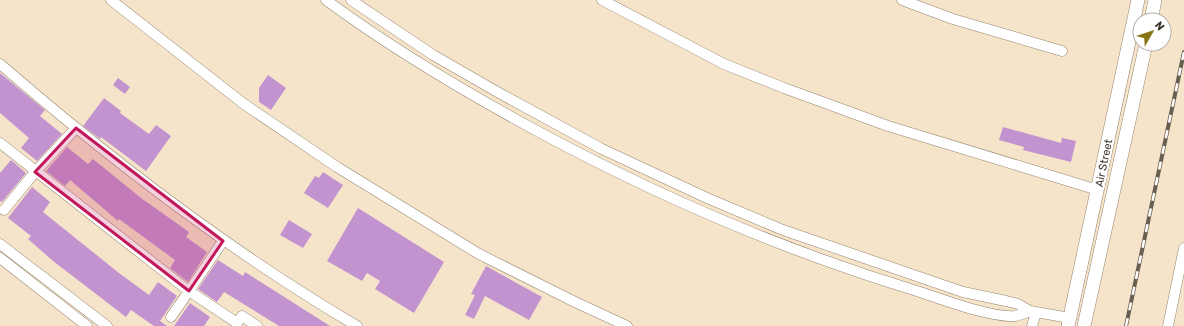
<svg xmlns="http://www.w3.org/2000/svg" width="1184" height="326" viewBox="0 0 1184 326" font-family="Rubik,sans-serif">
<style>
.building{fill:#c393d0}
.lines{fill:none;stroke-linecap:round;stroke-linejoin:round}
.minor-casing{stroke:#95846d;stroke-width:11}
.major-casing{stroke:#95846d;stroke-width:14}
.minor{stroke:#fff;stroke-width:10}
.major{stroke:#fff;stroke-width:13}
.rail-casing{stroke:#695f51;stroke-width:4}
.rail{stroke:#fff;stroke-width:2.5;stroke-dasharray:8;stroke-linecap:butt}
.marked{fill:#c2185b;fill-opacity:0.2;stroke:#c2185b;stroke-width:3;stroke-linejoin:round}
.labels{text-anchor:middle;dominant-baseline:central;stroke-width:4;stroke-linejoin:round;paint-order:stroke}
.street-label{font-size:11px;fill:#3e362c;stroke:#fff}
</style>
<rect width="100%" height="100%" fill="#f6e4ca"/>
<path class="building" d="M0,73L45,110L40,116L62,134L37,161L21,148L29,138L0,113Z
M268,75L286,88L271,110L259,102V88Z
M118,78L130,87L125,94L113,85Z
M104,98L121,111L120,113L149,134L156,125L171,136L146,171L101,137L100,139L83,126Z
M1003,127L1061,143L1062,138L1076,141L1071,162L1023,150L1024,147L999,140Z
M67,147L88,164L93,159L141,198L189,232L186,237L207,252L188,282L170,268L175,260L119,219L118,221L70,180L65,186L46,171Z
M11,160L26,173L2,202L0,201V173Z
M323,172L343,185L328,208L304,193L315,176L319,178Z
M32,187L50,202L43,212L119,273L149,295L158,282L177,296L160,321L167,326H154L131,310L126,317L53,261L28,239L31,236L8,218Z
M358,208L444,262L414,313L375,289L380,281L367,273L362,281L327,261Z
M289,220L312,234L303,248L280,235Z
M218,260L243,276L245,272L330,326H279L224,292L217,302L198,289Z
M486,266L542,297L529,320L485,296L474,319L465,315L475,295L471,294Z
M190,303L210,317L204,326H174Z"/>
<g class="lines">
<g class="minor-casing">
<path id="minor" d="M111,0L244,104L337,167L479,254L575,302L627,326
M326,0C394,50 465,92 539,132C660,197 785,251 917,291C941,299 991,318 1015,316C1020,315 1025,313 1030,311
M351,0L433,55L501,94L602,149L707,198L783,230L963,292L1006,301L1018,304L1030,311L1070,318
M602,0L724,64L784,88L888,126L1098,190
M902,0L953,19L1062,51
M0,64C112,161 229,251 357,326
M0,143L189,291L223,241
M4,210L35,172L76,128
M0,244L107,326
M0,258L87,326
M171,317L189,291L237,323L242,316L257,326
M1032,326L1036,312
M1168,326L1184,248"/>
</g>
<g class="major-casing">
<path id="major" d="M1151,20L1155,0
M1068,326L1138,0
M1084,326L1146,44"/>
</g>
<use href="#minor" class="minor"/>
<use href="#major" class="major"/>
<g class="rail-casing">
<path id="rail" d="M1126,326L1184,52"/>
</g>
<use href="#rail" class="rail"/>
</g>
<path class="marked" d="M76,128L223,241L189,291L35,172Z"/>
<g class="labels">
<g class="street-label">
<text transform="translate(1104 163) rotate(-78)">Air Street</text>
</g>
</g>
<g transform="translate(1152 32) rotate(51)"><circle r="19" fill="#ffffff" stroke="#b2afab"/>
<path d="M0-3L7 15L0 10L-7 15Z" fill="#867416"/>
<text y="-6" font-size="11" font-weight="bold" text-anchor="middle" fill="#3e362c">N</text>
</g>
</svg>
